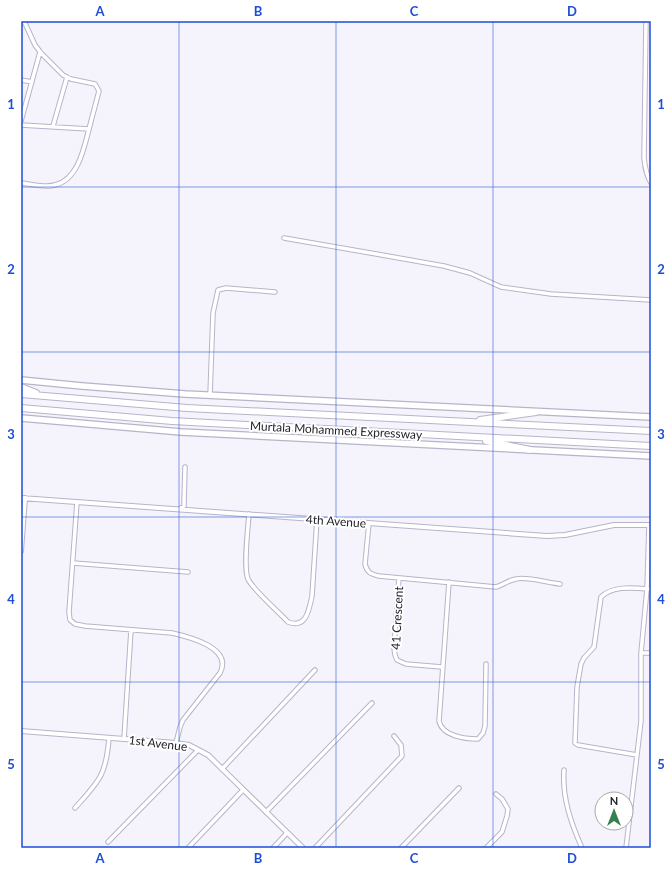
<svg xmlns="http://www.w3.org/2000/svg" width="672" height="869" viewBox="0 0 672 869" font-family="Lato,sans-serif">
<style>
.lines{fill:none;stroke-linecap:round;stroke-linejoin:round}
.minor-casing{stroke:#b7b4c9;stroke-width:5.5}
.tertiary-casing{stroke:#b7b4c9;stroke-width:6}
.trunk-casing{stroke:#b7b4c9;stroke-width:8}
.motorway-casing{stroke:#b7b4c9;stroke-width:8}
.minor{stroke:#fff;stroke-width:3.5}
.tertiary{stroke:#fff;stroke-width:4}
.trunk{stroke:#fff;stroke-width:5.5}
.motorway{stroke:#fff;stroke-width:6}
.grid{fill:none;stroke:#1d4ed8;stroke-width:1;stroke-opacity:0.55}
.labels{text-anchor:middle;dominant-baseline:central;stroke-width:4;stroke-linejoin:round;paint-order:stroke}
.street-label{font-size:12px;fill:#23222a;stroke:#fff}
.neatline{fill:none;stroke:#1d4ed8;stroke-width:1.5}
.grid-label{font-size:13px;text-anchor:middle;font-weight:bold;fill:#1d4ed8}
</style>
<rect width="100%" height="100%" fill="#f5f4fd"/>
<g class="lines">
<g class="minor-casing">
<path id="minor" d="M646,21L644,158C645,167 646,175 651,183
M21,80L32,82
M21,121L40,52
M21,125L89,129L99,91L95,84L71,79L63,75L41,53L35,45L24,21
M53,126L67,77
M21,183C32,184 45,188 55,185C78,180 84,148 89,129
M284,238L382,255L444,266L470,273L501,287L551,294L651,300
M210,395L213,313L218,290L226,288L275,292
M77,502L69,612L70,620L75,624L85,626L172,633C190,637 233,648 220,673L183,720L180,727L176,743
M179,509L184,506V503L185,467
M249,514C248,529 243,567 248,579C253,590 279,612 288,622C307,629 309,609 312,596L317,519
M369,523L365,564C367,572 370,574 379,576L496,587C503,585 509,580 516,579C525,576 549,583 560,584
M73,563L188,572
M399,578L394,648L395,655L397,660L406,664L442,667
M449,582L439,721C442,736 465,739 478,739L483,733L485,726L486,664
M641,653H651
M124,739L131,630
M637,755L578,745L575,743L577,687L581,664L584,658L594,647L601,597C613,585 635,588 651,589
M222,769L315,670
M564,770C562,798 571,823 582,848
M75,808C99,781 106,776 109,738
M266,812L372,703
M108,842L198,750
M188,848L243,790
M273,848L287,833
M315,848L402,756L401,745L394,736
M401,848L459,788
M486,848L502,832L507,816L508,809L502,799L496,794
M626,848L641,721V653L647,589L649,525"/>
</g>
<g class="tertiary-casing">
<path id="tertiary" d="M21,498L547,536L565,535L614,525H651
M21,551L25,498
M21,731L176,743L189,745L208,755L303,848"/>
</g>
<g class="trunk-casing">
<path id="trunk" d="M21,380L82,386L185,394L651,417
M21,418L181,432L651,456"/>
</g>
<g class="motorway-casing">
<path id="motorway" d="M21,387L36,393
M21,394L187,408L651,431
M21,408L172,421L651,446
M480,420L536,412
M486,441L530,450"/>
</g>
<use href="#minor" class="minor"/>
<use href="#tertiary" class="tertiary"/>
<use href="#trunk" class="trunk"/>
<use href="#motorway" class="motorway"/>
</g>
<path class="grid" d="M179,21V848M336,21V848M493,21V848M21,187H651M21,352H651M21,517H651M21,682H651"/>
<g class="labels">
<g class="street-label">
<text transform="translate(336 430) rotate(3)">Murtala Mohammed Expressway</text>
<text transform="translate(336 521) rotate(4)">4th Avenue</text>
<text transform="translate(397 618) rotate(-87)">41 Crescent</text>
<text transform="translate(158 743) rotate(7)">1st Avenue</text>
</g>
</g>
<rect width="672" height="869" fill="none" stroke="#ffffff" stroke-width="44"/>
<g transform="translate(614 811)"><circle r="19" fill="#ffffff" stroke="#a7a7aa"/>
<path d="M0-3L7 15L0 10L-7 15Z" fill="#34804f"/>
<text y="-6" font-size="11" font-weight="bold" text-anchor="middle" fill="#23222a">N</text>
</g>
<rect x="22" y="22" width="628" height="825" class="neatline"/>
<g class="grid-label">
<text x="100" y="16">A</text>
<text x="258" y="16">B</text>
<text x="414" y="16">C</text>
<text x="572" y="16">D</text>
<text x="11" y="109">1</text>
<text x="661" y="109">1</text>
<text x="11" y="274">2</text>
<text x="661" y="274">2</text>
<text x="11" y="439">3</text>
<text x="661" y="439">3</text>
<text x="11" y="604">4</text>
<text x="661" y="604">4</text>
<text x="11" y="769">5</text>
<text x="661" y="769">5</text>
<text x="100" y="863">A</text>
<text x="258" y="863">B</text>
<text x="414" y="863">C</text>
<text x="572" y="863">D</text>
</g>
</svg>
